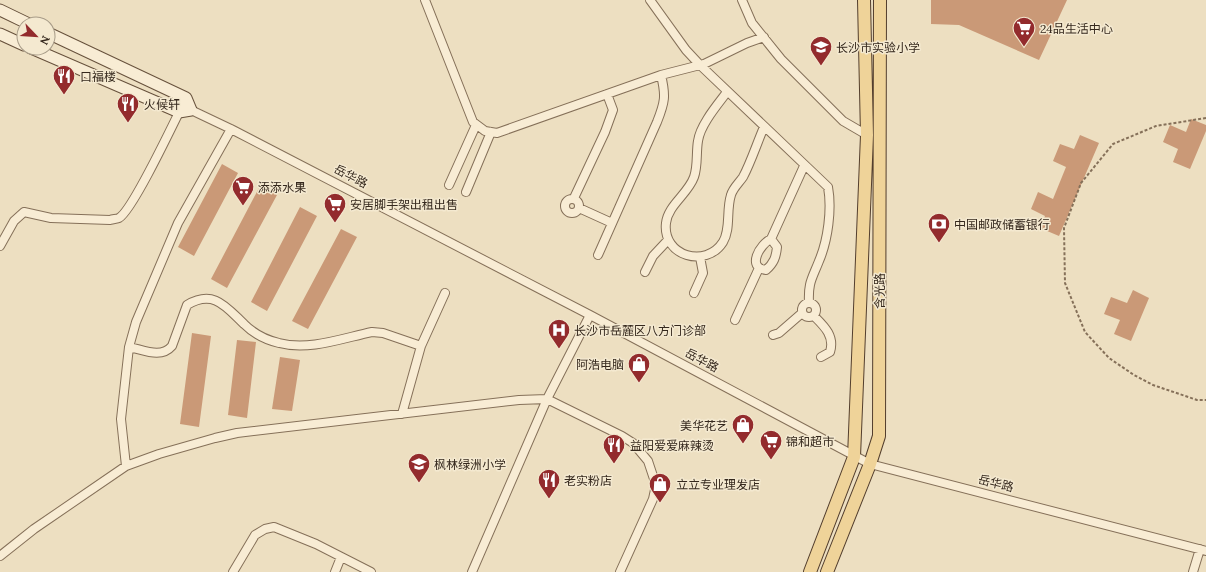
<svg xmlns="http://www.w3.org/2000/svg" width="1206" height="572" viewBox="0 0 1206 572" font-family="Lora,'Noto Sans SC',serif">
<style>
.building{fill:#ca9977}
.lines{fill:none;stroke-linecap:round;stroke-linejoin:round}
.street-casing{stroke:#857059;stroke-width:10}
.secondary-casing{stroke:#67513c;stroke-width:13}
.primary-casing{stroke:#533e2d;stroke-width:14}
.path{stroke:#857059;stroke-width:2;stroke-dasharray:3 2;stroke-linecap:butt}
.street{stroke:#f8ecd4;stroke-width:8}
.secondary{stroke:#f8ecd4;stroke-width:11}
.primary{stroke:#efd399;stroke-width:12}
.labels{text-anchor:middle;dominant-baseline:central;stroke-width:3;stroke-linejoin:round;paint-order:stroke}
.poi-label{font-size:12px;fill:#35281d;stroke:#f4e9d0;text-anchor:start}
.street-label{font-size:12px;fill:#35281d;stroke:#f4e9d0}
</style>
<rect width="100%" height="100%" fill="#eddfc1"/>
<path class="building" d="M931,0H1067L1039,60L959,25L931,24Z
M1191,119L1206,125V131L1190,169L1173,162L1178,149L1163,142L1170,125L1186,132Z
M1080,135L1099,143L1059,236L1040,228L1045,216L1031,209L1038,192L1053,199L1066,167L1053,161L1060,144L1074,149Z
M222,164L238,173L194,256L178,247Z
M260,186L277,195L227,288L211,279Z
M300,207L317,216L267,311L251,302Z
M341,229L357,237L308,329L292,321Z
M1133,290L1149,298L1131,341L1114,334L1120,320L1104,314L1111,297L1127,303Z
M192,333L211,336L199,427L180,424Z
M237,340L256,342L247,418L228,415Z
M280,357L300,360L292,411L272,409Z"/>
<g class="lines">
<g class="street-casing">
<path id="street" d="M425,0L473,122L485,131L497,133L661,75L704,64L747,43L764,37
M650,0L686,50L700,65L828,187C832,209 828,240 819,261C812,279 808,282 809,303
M742,0L752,23L781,59L843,121L867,135
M727,92C718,104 700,125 698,141C696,152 698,166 694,177C688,194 668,205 666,223C662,256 706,269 723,242C731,229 726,210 731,195C733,188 739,183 743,177C751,162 757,143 764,127
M191,110L231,129L590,315L870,464L1206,551
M449,185L476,125
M466,192L491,132
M574,198L605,132L613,110L607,94
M565 206a7 7 0 1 1 14 0a7 7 0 1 1-14 0Z
M579,208L612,223
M771,239L777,247C776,257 774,263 766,270C746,268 760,244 771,239L804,166
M0,246L14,221L24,212L51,218L110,220C113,219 117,219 119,218C133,210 176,118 186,98
M598,255L657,122C665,102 666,96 661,75
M645,272L653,256L668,240
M694,293L703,273L700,257
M802 310a7 7 0 1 1 14 0a7 7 0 1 1-14 0Z
M814,316C824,326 835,336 830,352L821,357
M735,320L759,268
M773,335L779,333L802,313
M129,347C144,350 161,359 172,346L187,305C214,289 226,307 244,324C253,333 266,340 279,343C309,351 343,338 372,332L383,333L421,346
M402,414L421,346L445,293
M126,466L121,419L129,347L136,322L178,223L231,129
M0,556L34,529L126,466L159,454L215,438L237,433L519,400L547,399L622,436L633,443L648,461L656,485L653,499L620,572
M233,572L255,535L265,529L274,527L316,544L371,572
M335,572L341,557
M472,572L547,399L590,315
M1193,572L1200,549"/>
</g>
<g class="secondary-casing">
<path id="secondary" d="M0,10L29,24
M0,34L24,45
M31,48L179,112L191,110L186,98L48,33"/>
</g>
<g class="primary-casing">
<path id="primary" d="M810,572L854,457L867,135L864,0
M827,572L870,464L879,436L880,0"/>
</g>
<path class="path" d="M1206,118L1156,126L1113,144L1081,183L1064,228L1065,283L1085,332L1109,358L1134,375L1153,385L1197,400H1206"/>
<use href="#street" class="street"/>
<use href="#secondary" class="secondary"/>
<use href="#primary" class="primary"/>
</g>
<defs>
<g id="supermarket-pin" transform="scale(1.15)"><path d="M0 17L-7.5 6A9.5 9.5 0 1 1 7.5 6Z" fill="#932b2d" stroke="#f4e9d0"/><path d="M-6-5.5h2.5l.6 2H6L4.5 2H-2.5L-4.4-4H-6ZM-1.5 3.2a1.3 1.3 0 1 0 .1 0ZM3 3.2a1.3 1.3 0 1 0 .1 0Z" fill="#fff"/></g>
<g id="school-pin" transform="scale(1.15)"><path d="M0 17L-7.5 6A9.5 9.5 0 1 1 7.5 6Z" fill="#932b2d" stroke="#f4e9d0"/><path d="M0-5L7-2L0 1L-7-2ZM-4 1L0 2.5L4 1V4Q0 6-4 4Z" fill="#fff"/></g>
<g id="restaurant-pin" transform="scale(1.15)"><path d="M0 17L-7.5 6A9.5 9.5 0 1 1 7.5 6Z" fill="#932b2d" stroke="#f4e9d0"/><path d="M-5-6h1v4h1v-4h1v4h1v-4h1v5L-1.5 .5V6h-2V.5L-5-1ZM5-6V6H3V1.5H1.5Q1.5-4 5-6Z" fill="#fff"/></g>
<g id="bank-pin" transform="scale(1.15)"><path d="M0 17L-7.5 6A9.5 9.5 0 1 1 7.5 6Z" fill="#932b2d" stroke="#f4e9d0"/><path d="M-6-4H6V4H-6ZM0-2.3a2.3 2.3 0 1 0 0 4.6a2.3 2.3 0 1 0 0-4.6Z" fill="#fff"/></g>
<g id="hospital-pin" transform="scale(1.15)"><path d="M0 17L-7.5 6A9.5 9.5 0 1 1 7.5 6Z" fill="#932b2d" stroke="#f4e9d0"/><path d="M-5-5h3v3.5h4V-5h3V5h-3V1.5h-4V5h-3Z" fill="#fff"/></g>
<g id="shop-pin" transform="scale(1.15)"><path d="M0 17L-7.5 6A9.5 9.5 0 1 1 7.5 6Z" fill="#932b2d" stroke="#f4e9d0"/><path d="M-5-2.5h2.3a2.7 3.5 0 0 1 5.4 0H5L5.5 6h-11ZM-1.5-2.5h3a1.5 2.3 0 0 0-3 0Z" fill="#fff"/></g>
</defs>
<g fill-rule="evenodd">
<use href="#supermarket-pin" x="1024" y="28"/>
<use href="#school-pin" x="821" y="47"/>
<use href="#restaurant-pin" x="64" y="76"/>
<use href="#restaurant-pin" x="128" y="104"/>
<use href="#supermarket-pin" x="243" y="187"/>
<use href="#supermarket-pin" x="335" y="204"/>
<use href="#bank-pin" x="939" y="224"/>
<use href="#hospital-pin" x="559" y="330"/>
<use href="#shop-pin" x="639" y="364"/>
<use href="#shop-pin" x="743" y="425"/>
<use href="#supermarket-pin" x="771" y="441"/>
<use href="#restaurant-pin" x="614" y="445"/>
<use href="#school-pin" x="419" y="464"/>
<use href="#restaurant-pin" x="549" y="480"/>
<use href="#shop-pin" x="660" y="484"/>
</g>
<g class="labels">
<g class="poi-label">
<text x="1040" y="28">24品生活中心</text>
<text x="836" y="47">长沙市实验小学</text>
<text x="80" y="76">口福楼</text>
<text x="144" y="104">火候轩</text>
<text x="258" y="187">添添水果</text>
<text x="350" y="204">安居脚手架出租出售</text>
<text x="954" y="224">中国邮政储蓄银行</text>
<text x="574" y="330">长沙市岳麓区八方门诊部</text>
<text x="624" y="364" text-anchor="end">阿浩电脑</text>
<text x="728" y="425" text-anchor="end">美华花艺</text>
<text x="786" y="441">锦和超市</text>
<text x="630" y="445">益阳爱爱麻辣烫</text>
<text x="434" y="464">枫林绿洲小学</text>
<text x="564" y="480">老实粉店</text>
<text x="676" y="484">立立专业理发店</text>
</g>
<g class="street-label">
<text transform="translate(351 176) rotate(27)">岳华路</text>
<text transform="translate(879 291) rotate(-90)">含光路</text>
<text transform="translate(702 360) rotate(28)">岳华路</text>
<text transform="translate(996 483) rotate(14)">岳华路</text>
</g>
</g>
<g transform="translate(36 36) rotate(115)"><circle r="19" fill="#f4e9d0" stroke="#a89c88"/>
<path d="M0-3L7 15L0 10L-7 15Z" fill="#932b2d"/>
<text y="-6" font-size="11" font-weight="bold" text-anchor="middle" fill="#35281d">N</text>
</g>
</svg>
